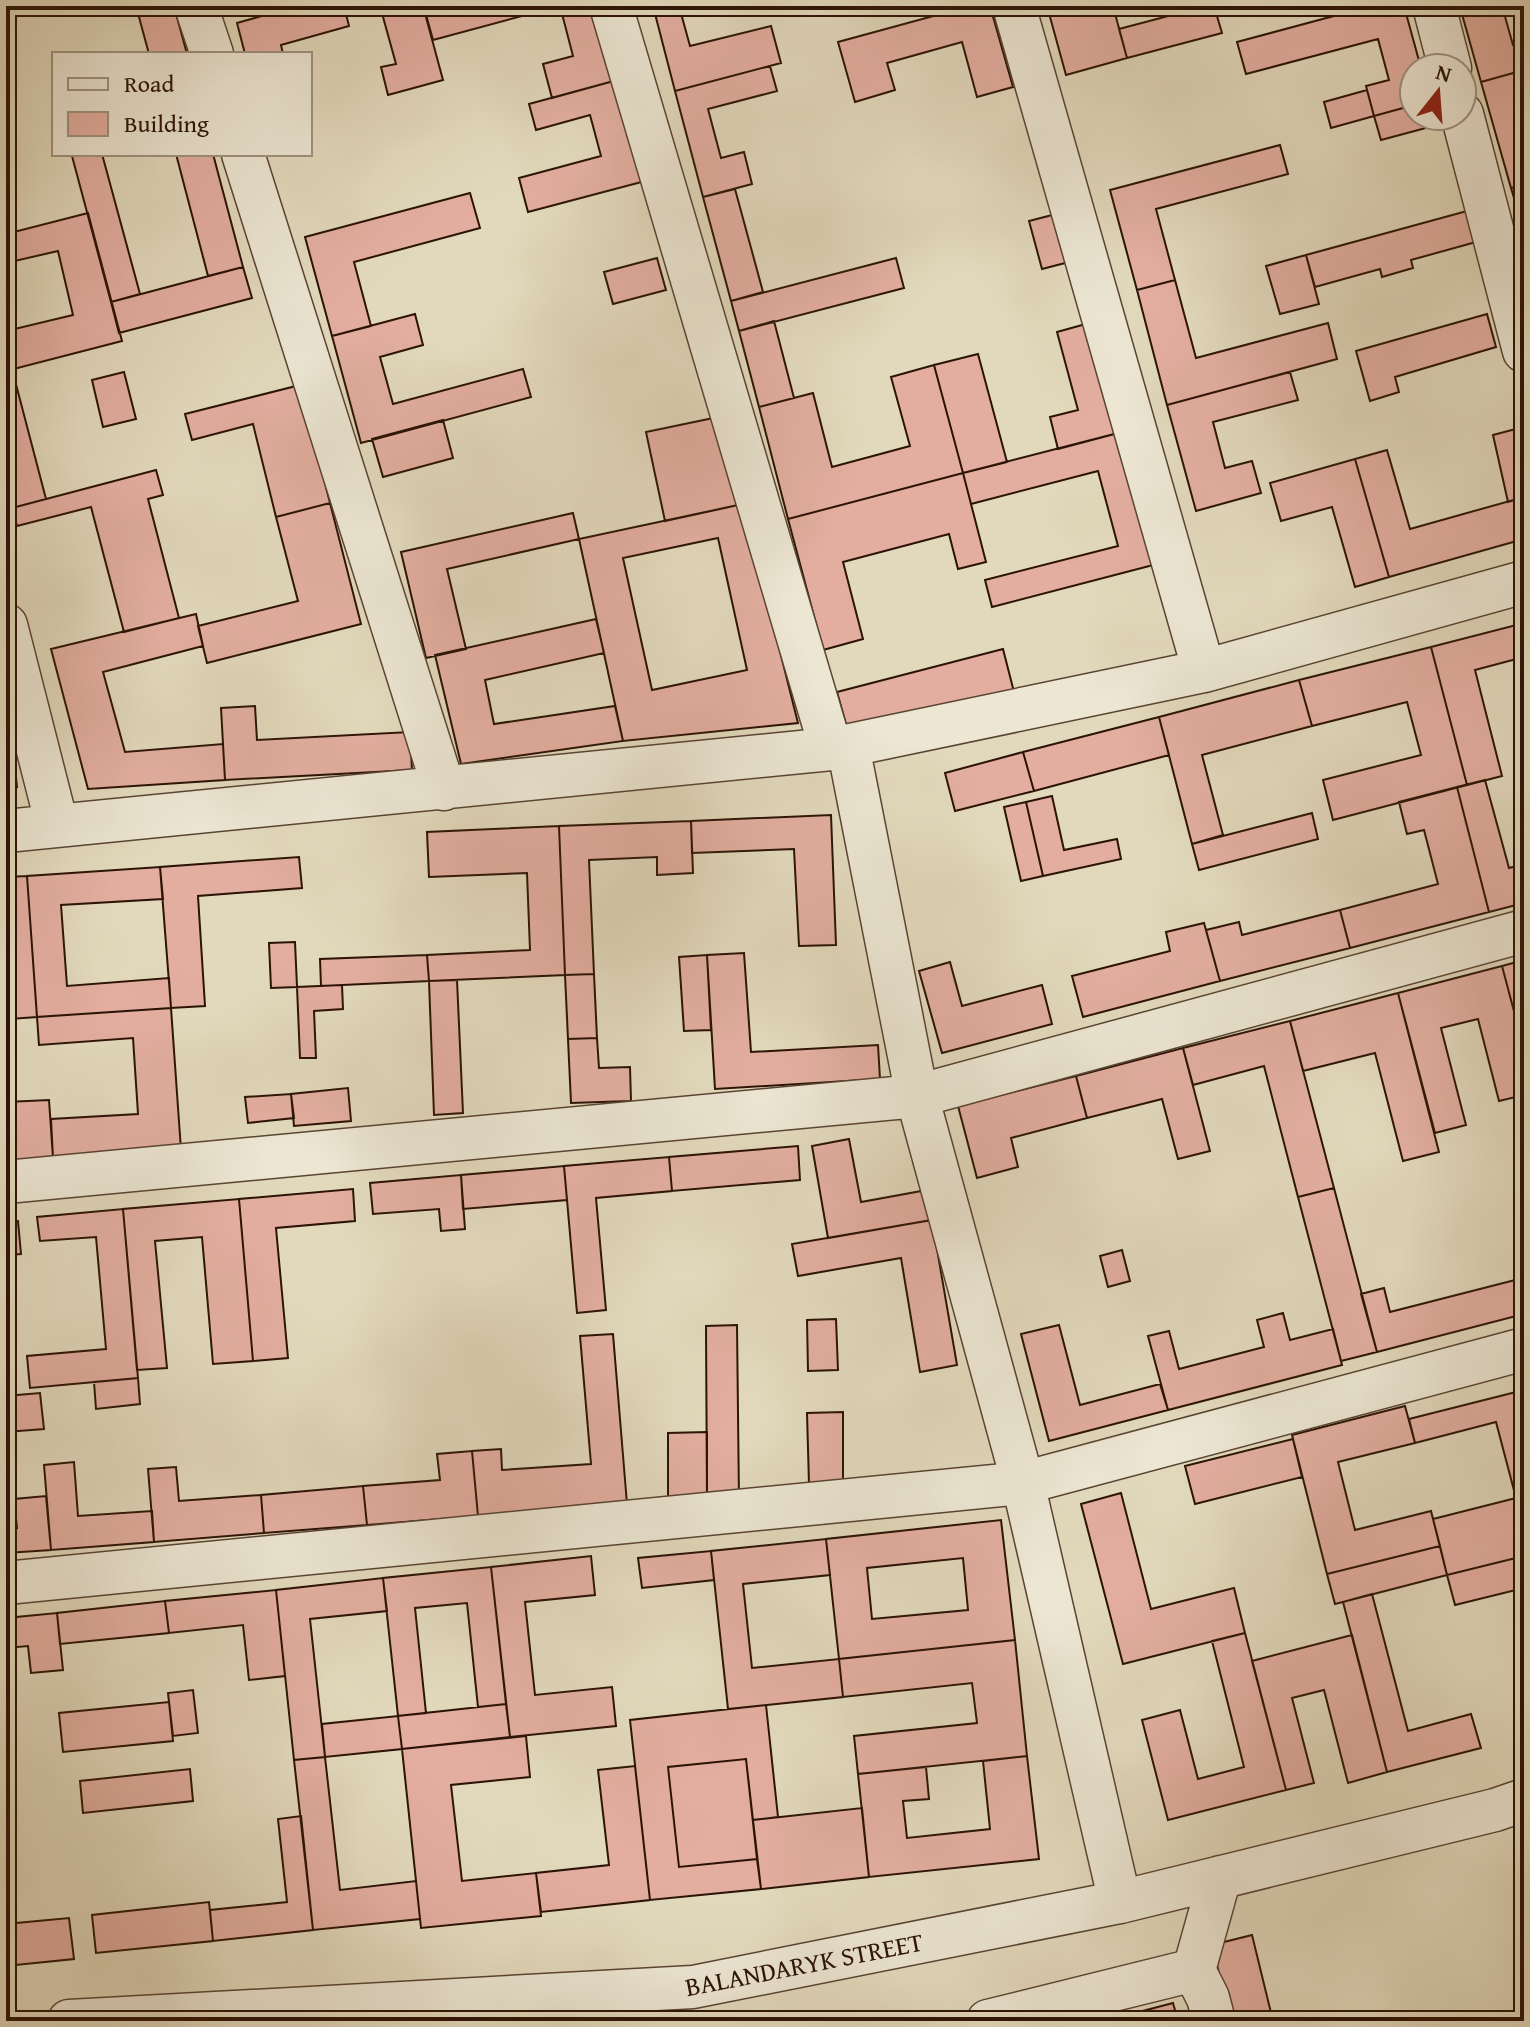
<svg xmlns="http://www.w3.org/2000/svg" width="1530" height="2027" viewBox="0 0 1530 2027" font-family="'Gentium Book Plus',serif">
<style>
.building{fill:#e3aea0;stroke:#2b1305;stroke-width:2;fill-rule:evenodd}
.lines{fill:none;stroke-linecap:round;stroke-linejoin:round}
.minor-casing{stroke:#594433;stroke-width:45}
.minor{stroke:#ece6d3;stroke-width:42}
.labels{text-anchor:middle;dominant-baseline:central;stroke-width:6;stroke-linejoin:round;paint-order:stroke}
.street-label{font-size:26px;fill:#2b1305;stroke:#ece6d3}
</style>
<rect width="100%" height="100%" fill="#e2d9bc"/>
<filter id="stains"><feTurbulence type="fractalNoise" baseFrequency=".0025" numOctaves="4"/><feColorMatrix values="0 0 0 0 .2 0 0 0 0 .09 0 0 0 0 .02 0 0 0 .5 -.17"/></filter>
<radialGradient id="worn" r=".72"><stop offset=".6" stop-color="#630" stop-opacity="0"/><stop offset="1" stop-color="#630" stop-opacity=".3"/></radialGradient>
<path class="building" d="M136,6H174L187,54H149Z
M297,6H344L349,26L281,45L283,54H245L237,23Z
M380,6H423L443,80L388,95L381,67L396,64Z
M445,6H559L433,40L425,11Z
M560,6H601L621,79L552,98L543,64L573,56Z
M653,6H679L690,46L771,26L781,63L675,91Z
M970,6H990L1013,87L977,97L962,42L887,63L895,90L855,102L838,42Z
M1047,6H1113L1127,58L1066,75Z
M1206,6H1214L1222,33L1127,58L1119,29Z
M1338,6H1371L1340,14Z
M1371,6H1404L1421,68H1414V105L1374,116L1366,86L1389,80L1378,39L1246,74L1237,42Z
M1466,6H1502L1513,45L1524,42V70L1481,82L1460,7Z
M770,66L777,91L708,109L721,158L744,152L752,184L703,197L675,91Z
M1524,70V185L1511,188L1481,82Z
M621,79L649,180L528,212L519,178L601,156L590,115L536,130L529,104Z
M1367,90L1374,116L1331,128L1324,102Z
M1414,105V116H1434L1437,125L1381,140L1374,116Z
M1280,145L1288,174L1156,209L1175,280L1137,290L1110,190Z
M81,154H102L140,294L111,302L72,156Z
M176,154H213L243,267L208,276Z
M1524,185V232L1511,188Z
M735,189L763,292L731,301L703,197Z
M470,193L480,228L354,262L371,326L332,336L305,237Z
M1467,211L1476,242L1411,260L1413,268L1382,277L1380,269L1315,287L1306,255Z
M88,213L122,341L6,371V331L73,315L58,251L6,263V234Z
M1060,213L1073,261L1042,269L1029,221Z
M1306,255L1319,304L1280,314L1266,266Z
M657,258L666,290L613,304L604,272Z
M896,258L904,288L739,331L731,301Z
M243,267L252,298L119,333L111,302Z
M1175,280L1196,358L1328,323L1337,359L1167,405L1137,290Z
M415,314L423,345L380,357L393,404L523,369L531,397L361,443L332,336Z
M1487,314L1496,347L1395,377L1399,392L1370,401L1356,351Z
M774,321L794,398L759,407L739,331Z
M1093,322L1122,432L1058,449L1050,417L1078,410L1057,332Z
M978,354L1007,462L963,473L934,365Z
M934,365L963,473L788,519L759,407L813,393L832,467L910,446L891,377Z
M12,369L46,499L12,508L6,485V371Z
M124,372L136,419L103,427L92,380Z
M1290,372L1298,400L1213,422L1225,468L1252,461L1261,493L1196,511L1167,405Z
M300,385L330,503L276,517L253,424L192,440L185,414Z
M723,416L743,504L665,521L646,432Z
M443,420L453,458L383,477L372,439Z
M1523,427L1524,497L1508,502L1493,435Z
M1122,432L1157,564L992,607L985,580L1118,546L1098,471L971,504L963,473Z
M1387,450L1410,529L1524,497V539L1389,577L1355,459Z
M1355,459L1389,577L1355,587L1332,507L1281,521L1270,483Z
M156,470L163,495L148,499L179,618L124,632L91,507L17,526L12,508Z
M963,473L986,562L958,569L949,534L843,562L863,639L823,650L788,519Z
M330,503L361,624L207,663L198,626L298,601L276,517Z
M743,504L798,723L623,741L579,539ZM718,538L747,670L652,690L623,558Z
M573,513L579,539L447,569L466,649L426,658L401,552Z
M196,614L203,646L103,672L125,752L223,744L225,780L88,789L51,649Z
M596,619L604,653L485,680L494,724L615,706L623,741L461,764L435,655Z
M1524,623V657L1475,670L1502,776L1467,785L1431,647Z
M1431,647L1467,785L1333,820L1323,780L1421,755L1407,702L1312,726L1299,680Z
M1003,649L1014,692L849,735L837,692Z
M1299,680L1312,726L1202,755L1223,835L1192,844L1159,717Z
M255,706L257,740L410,732L412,770L225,780L221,708Z
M1159,717L1169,755L1034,791L1023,752Z
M13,747L17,787L6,788V748Z
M1023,752L1034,791L955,811L945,773Z
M1485,780L1509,868L1524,864V903L1489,912L1457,787Z
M1457,787L1489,912L1350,948L1340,910L1438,884L1424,830L1407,834L1399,802Z
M1052,796L1064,850L1117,839L1121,859L1043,876L1026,802Z
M1026,802L1043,876L1021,881L1004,807Z
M1312,813L1318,839L1199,870L1192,844Z
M831,815L836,945L799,946L794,849L692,853L691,821Z
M691,821L693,873L657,875V857L589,860L594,974L565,975L559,826Z
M559,826L565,975L429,981L427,955L530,950L527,873L429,877L427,832Z
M299,857L302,888L198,896L205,1006L171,1008L160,867Z
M160,867L163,899L61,905L67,986L169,978L171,1008L37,1017L27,876Z
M27,876L37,1017L10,1019L6,955V877Z
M1340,910L1350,948L1220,981L1206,930L1239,922L1242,935Z
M1204,923L1220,981L1083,1017L1072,976L1170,951L1166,932Z
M295,942L297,987L271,988L269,943Z
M744,953L751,1052L878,1045L880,1079L715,1089L707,955Z
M427,955L429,981L321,986L320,959Z
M707,955L711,1030L684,1031L679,957Z
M1524,960V1049L1502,966Z
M950,962L962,1006L1042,985L1052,1024L942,1053L919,971Z
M1502,966L1524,1049V1095L1499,1101L1478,1019L1441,1028L1466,1125L1435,1133L1398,993Z
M594,974L597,1038L568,1039L565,975Z
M457,980L463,1113L434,1115L429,981Z
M342,985L343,1009L314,1011L316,1058H300L297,987Z
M1398,993L1439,1152L1403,1161L1375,1053L1303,1071L1290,1021Z
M171,1008L181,1150L53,1158L51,1119L138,1114L133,1038L39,1045L37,1017Z
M1290,1021L1334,1188L1298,1197L1264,1066L1193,1085L1183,1048Z
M597,1038L599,1068L630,1067L631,1101L571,1103L568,1039Z
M1183,1048L1210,1151L1178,1159L1162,1099L1087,1118L1076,1076Z
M1076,1076L1087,1118L1011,1138L1018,1167L977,1178L958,1106Z
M348,1088L351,1121L294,1126L291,1094Z
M291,1094L294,1118L248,1123L245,1097Z
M49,1100L53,1158L6,1161V1102Z
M849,1139L861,1202L927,1190L932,1220L828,1238L812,1146Z
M798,1146L800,1180L672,1191L669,1157Z
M669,1157L672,1191L596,1198L606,1310L577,1313L564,1166Z
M564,1166L567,1200L463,1209L461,1175Z
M461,1175L465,1229L441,1231L439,1209L373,1214L370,1183Z
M1334,1188L1377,1352L1341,1361L1298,1197Z
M353,1189L355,1221L276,1228L288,1358L253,1361L239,1199Z
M239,1199L253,1361L213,1364L202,1237L155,1241L167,1368L137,1370L123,1209Z
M123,1209L138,1378L30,1388L27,1356L106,1349L96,1237L40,1241L37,1217Z
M932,1220L957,1365L920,1372L901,1258L798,1276L792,1244Z
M18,1221L21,1254L6,1255V1222Z
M1122,1250L1130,1281L1108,1287L1100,1256Z
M1519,1279L1524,1298V1314L1377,1352L1361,1294L1384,1288L1390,1312Z
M1283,1313L1290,1340L1333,1329L1342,1365L1168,1410L1148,1336L1169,1331L1179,1369L1264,1347L1257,1320Z
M836,1319L838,1370L808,1371L807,1320Z
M737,1325L739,1500H707L706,1326Z
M1059,1325L1080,1405L1160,1384L1168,1410L1049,1441L1021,1334Z
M613,1334L627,1504L478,1516L472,1451L501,1449L502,1470L591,1464L580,1336Z
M138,1378L140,1404L96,1409L94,1382Z
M1520,1391L1524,1408V1556L1447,1575L1433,1519L1516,1498L1496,1422L1415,1443L1409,1419Z
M40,1393L44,1429L6,1432V1396Z
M1405,1406L1415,1443L1338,1462L1355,1530L1431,1511L1440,1546L1327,1574L1292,1435Z
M843,1412V1484H809L807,1413Z
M707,1432V1500L668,1501V1433Z
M1293,1439L1302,1477L1195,1504L1185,1466Z
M472,1451L478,1516L367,1525L363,1486L440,1480L437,1454Z
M74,1462L78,1516L152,1511L154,1542L51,1550L44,1465Z
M176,1467L179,1501L261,1495L264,1533L154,1542L148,1469Z
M363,1486L367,1525L264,1533L261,1495Z
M1121,1493L1151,1609L1234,1588L1245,1633L1123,1664L1081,1504Z
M46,1496L51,1550L6,1553V1529L17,1528L14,1499Z
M1001,1520L1015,1640L839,1659L826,1539ZM963,1558L968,1610L872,1619L867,1568Z
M826,1539L830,1575L743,1584L752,1668L839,1659L843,1697L728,1709L711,1551Z
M1440,1546L1447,1575L1335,1604L1327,1574Z
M711,1551L714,1580L642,1588L638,1558Z
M591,1556L595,1595L525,1602L535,1695L612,1687L616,1726L510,1737L491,1567Z
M1524,1556V1588L1455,1605L1447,1575Z
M491,1567L506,1704L478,1707L467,1603L415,1608L426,1713L398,1716L383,1578Z
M383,1578L387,1611L310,1619L325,1757L294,1760L276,1590Z
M276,1590L285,1676L249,1680L243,1625L169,1633L165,1601Z
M1372,1594L1408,1731L1471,1714L1481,1748L1387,1772L1343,1602Z
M165,1601L169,1633L60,1644L57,1613Z
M57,1613L63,1670L31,1673L28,1646L6,1648V1618Z
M1245,1633L1286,1790L1168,1820L1142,1720L1180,1710L1198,1779L1244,1767L1212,1641Z
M1352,1635L1387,1772L1348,1783L1324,1690L1292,1698L1314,1783L1286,1790L1252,1661Z
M1015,1640L1027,1756L858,1774L854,1736L977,1723L972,1683L843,1697L839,1659Z
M193,1690L198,1733L173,1736L168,1693Z
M169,1702L173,1741L63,1752L59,1713Z
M506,1704L510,1737L402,1749L398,1716Z
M766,1705L778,1817L753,1820L746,1759L668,1767L679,1867L757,1859L761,1889L650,1900L630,1720Z
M398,1716L402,1749L325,1757L322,1724Z
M526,1736L530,1777L451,1785L462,1881L536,1873L541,1916L421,1928L402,1749Z
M1027,1756L1039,1859L869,1877L858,1774L926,1767L929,1799L903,1801L907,1838L990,1829L983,1761Z
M325,1757L340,1890L416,1881L420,1919L313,1930L294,1760Z
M746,1759L757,1859L679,1867L668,1767Z
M635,1766L650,1900L541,1912L536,1873L609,1865L598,1770Z
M190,1769L193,1801L83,1813L80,1781Z
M862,1808L869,1877L761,1889L753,1820Z
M301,1816L313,1930L213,1941L210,1910L287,1902L278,1819Z
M209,1902L213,1941L96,1953L92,1915Z
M69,1918L74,1959L6,1966V1924Z
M1252,1935L1273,2021H1231L1212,1945Z
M1173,2003L1178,2021H1117L1116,2018Z"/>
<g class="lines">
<g class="minor-casing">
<path id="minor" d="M196,6L212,54
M611,6L831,749
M1014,6L1204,671
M1434,6L1450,68
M1462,114L1524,351
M243,154L444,789
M6,625L57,825
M848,746L917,1096L1023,1483L1120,1902
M6,831L831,749L1204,671L1524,582
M6,1182L917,1096L1524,931
M6,1583L1023,1483L1524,1349
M69,2021L693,1987L1120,1902L1495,1810L1524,1800
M988,2021L1194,1970
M1214,2021L1208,1998L1194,1970L1220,1877"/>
</g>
<use href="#minor" class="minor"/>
</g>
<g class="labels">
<g class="street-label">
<text transform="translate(804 1964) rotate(-11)">BALANDARYK STREET</text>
</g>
</g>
<rect width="1530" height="2027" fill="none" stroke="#e2d9bc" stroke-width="32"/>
<rect x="8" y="8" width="1514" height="2011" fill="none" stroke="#2b1305" stroke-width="4"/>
<rect x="16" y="16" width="1498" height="1995" fill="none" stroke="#2b1305" stroke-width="2"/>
<rect x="52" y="52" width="260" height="104" fill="#ece6d3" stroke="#9f9281" stroke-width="2"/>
<rect x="68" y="78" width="40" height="12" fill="#ece6d3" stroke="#9f9281" stroke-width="2"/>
<text x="124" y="92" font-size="24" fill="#2b1305">Road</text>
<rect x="68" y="112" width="40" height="24" fill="#e3aea0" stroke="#9f9281" stroke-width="2"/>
<text x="124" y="132" font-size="24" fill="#2b1305">Building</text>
<g transform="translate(1438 92) rotate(17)"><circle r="38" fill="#ece6d3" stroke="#9f9281" stroke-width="2"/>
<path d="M0-6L14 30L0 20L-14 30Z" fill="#8f2418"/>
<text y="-12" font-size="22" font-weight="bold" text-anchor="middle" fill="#2b1305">N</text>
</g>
<rect width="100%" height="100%" filter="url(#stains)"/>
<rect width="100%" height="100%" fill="url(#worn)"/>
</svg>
